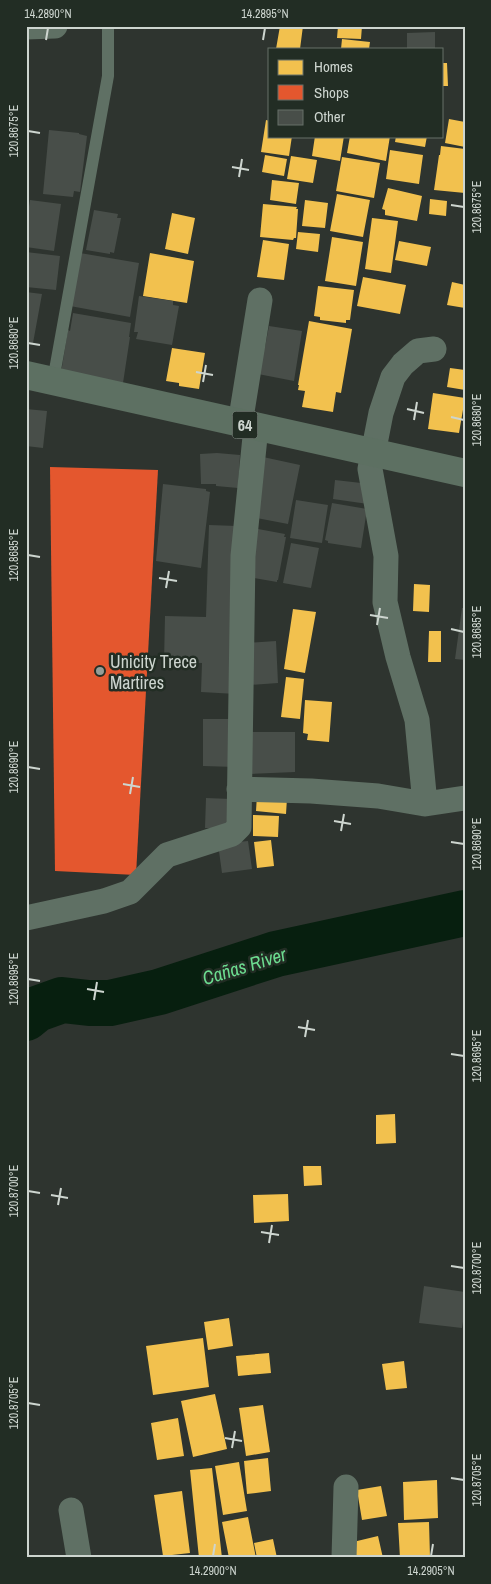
<svg xmlns="http://www.w3.org/2000/svg" width="491" height="1584" viewBox="0 0 491 1584" font-family="'Archivo Narrow',sans-serif">
<style>
.homes{fill:#f2c14e}
.shops{fill:#e4572e}
.lines{fill:none;stroke-linecap:round;stroke-linejoin:round}
.river{stroke:#071f0f;stroke-width:46}
.building{fill:#484e49}
.service{stroke:#5f7064;stroke-width:12}
.minor{stroke:#5f7064;stroke-width:25}
.primary{stroke:#5d7062;stroke-width:28}
.ticks{fill:none;stroke:#cdd5cf;stroke-width:2}
.poi-dot{fill:#959d97;stroke:#222d24;stroke-width:2}
.labels{text-anchor:middle;dominant-baseline:central;stroke-width:5;stroke-linejoin:round;paint-order:stroke}
.shield{fill:#222d24;stroke:#9aa39c;stroke-width:1}
.shield-label{font-size:16px;font-weight:bold;fill:#cdd5cf}
.poi-label{font-size:18px;fill:#cdd5cf;stroke:#222d24;text-anchor:start}
.water-label{font-size:19px;font-style:italic;fill:#6cdc90;stroke:#222d24}
.neatline{fill:none;stroke:#cdd5cf;stroke-width:2}
.ticks-label{font-size:12px;text-anchor:middle;fill:#cdd5cf}
</style>
<rect width="100%" height="100%" fill="#2e342f"/>
<path class="homes" d="M280,26H303L300,49H276Z
M338,26H362L361,39L337,38Z
M342,39L370,42L369,49H341Z
M442,63H447L448,86H442Z
M449,119L465,122V147L445,143Z
M266,120L270,121V136H292L289,156L261,152Z
M315,136H344L340,161L312,156Z
M350,136H390L386,161L347,153Z
M396,136H427L425,147L395,142Z
M441,146L465,149V193L434,190L439,155H440Z
M390,150L423,155L419,184L386,179Z
M265,155L287,159L284,176L262,172Z
M291,156L317,160L313,183L287,179Z
M342,157L380,163L374,198L336,191Z
M272,180L299,183L296,204L270,200Z
M388,188L422,196L417,221L385,215V210L382,209Z
M337,194L370,200L363,237L330,231Z
M430,199L447,201L446,216L429,214Z
M305,200L328,203L325,228L302,226Z
M263,204L297,207L296,209H298L296,238H294L293,240L260,237Z
M172,213L195,218L188,254L165,249Z
M372,218L398,221L391,273L365,269Z
M298,232L320,234L318,252L296,249Z
M332,237L363,242L356,286L325,281Z
M263,240L289,244L284,280L257,277Z
M399,241L431,247L427,266L395,260Z
M150,253L194,261L187,303L143,296Z
M363,277L406,285L400,314L357,306Z
M452,282L465,285V308L447,305Z
M318,286L354,290L350,320H346V323L320,320V317L314,316Z
M309,321L352,329L341,393L336,392L333,412L302,407L305,391L298,390L299,385H298Z
M172,348L205,353L199,389L179,386V383L166,381Z
M450,368L465,370V390L447,387Z
M433,393L465,398L459,433L428,429Z
M414,584L430,585L429,612L413,611Z
M293,609L316,612L305,673L284,669Z
M429,631H441V662H428Z
M286,677L304,679L300,719L281,717Z
M305,700L332,702L329,742L307,740L308,734L303,733Z
M257,795L287,798L286,814L256,811Z
M253,815L279,816L278,837L253,836Z
M271,840L274,866L257,868L254,842Z
M395,1114L396,1143L376,1144V1115Z
M303,1166H321L322,1185L304,1186Z
M288,1194L289,1221L254,1223L253,1195Z
M229,1318L233,1346L208,1350L204,1322Z
M203,1338L209,1387L153,1395L146,1346Z
M269,1353L271,1373L238,1376L236,1356Z
M404,1361L407,1388L386,1390L382,1364Z
M215,1394L227,1449L193,1457L181,1401Z
M263,1405L270,1452L246,1456L239,1408Z
M178,1418L184,1456L157,1460L151,1423Z
M268,1458L271,1491L247,1494L244,1461Z
M239,1462L247,1511L223,1515L215,1466Z
M212,1468L222,1558H199L190,1470Z
M437,1480L438,1518L404,1520L403,1482Z
M381,1486L387,1516L362,1520L357,1490Z
M182,1491L190,1553L163,1556L154,1495Z
M248,1517L256,1558H229L222,1522Z
M429,1522L430,1557L400,1558L398,1523Z
M378,1536L383,1558H356L353,1542Z
M273,1539L277,1558H257L254,1543Z"/>
<path class="shops" d="M50,467L158,470L136,875L55,871Z"/>
<g class="lines">
<path class="river" d="M26,1018L37,1009L62,1000L89,1003H110L159,992L276,954L465,913"/>
</g>
<path class="building" d="M435,32V49H407V33Z
M49,130L79,133V134L87,136L80,192L74,191L73,197L43,194Z
M30,200L61,204L54,251L26,247V226Z
M94,210L118,214L117,218H121L114,253L110,252V254L86,250Z
M26,252L60,256L56,290L26,287Z
M80,253L139,263L130,317L70,306Z
M26,292L42,294L33,343L26,342Z
M139,296L173,301V305L179,306L172,345L136,339L138,332H134Z
M73,313L131,323L129,337H130L123,383L61,373L68,330L70,331Z
M269,326L302,331L294,381L258,374L263,347H265Z
M26,409L47,411L43,448L26,446Z
M217,453L240,455L238,488L216,486V484H201L200,454Z
M263,457L300,465L288,524L251,517Z
M335,480L370,484L368,504L333,499Z
M163,484L206,489V491L210,492L201,568L156,561Z
M296,500L328,505L322,543L290,538Z
M332,503L367,509L361,548L328,543V541L325,540Z
M209,525L237,526L236,694L201,692L202,663L164,662L165,616L206,617Z
M252,528L285,534L284,537H286L278,580H277V582L243,576Z
M291,543L319,548L311,588L283,583Z
M462,608H465V660L455,659Z
M276,641L278,683L249,685L246,643Z
M203,719H233L236,767L203,766Z
M249,732H295V772L250,774Z
M206,798L231,799V828H205Z
M248,841L252,869L222,873L218,844Z
M424,1286L465,1292V1309L462,1328L419,1323Z"/>
<g class="lines">
<path class="service" d="M53,381L108,76V26"/>
<path class="minor" d="M26,27L55,26
M434,349L418,351L403,364L393,377L381,413L370,469L386,556L385,602L398,657L417,720L425,804L465,798
M240,424L260,300
M239,789L311,791L378,796L425,804
M26,918L104,901L130,892L167,855L232,834L239,827L243,556L256,427
M71,1510L79,1558
M344,1558L346,1487"/>
<path class="primary" d="M26,375L465,473"/>
</g>
<path class="ticks" d="M46,40L48,28M263,40L265,28M28,131L40,133M232,167L249,170M239,177L242,159M451,205L464,207M28,343L40,345M196,372L213,375M203,382L206,365M407,409L424,413M451,417L464,420M414,420L417,402M28,555L40,557M159,578L177,581M166,588L169,571M370,615L388,618M377,625L380,608M451,629L464,632M28,767L40,769M123,784L140,787M130,794L133,777M334,821L351,824M341,831L344,814M451,842L464,844M28,979L40,981M87,989L104,992M94,1000L97,982M298,1027L315,1030M305,1037L308,1020M451,1054L464,1056M28,1191L40,1193M51,1195L68,1198M58,1205L61,1188M261,1232L279,1235M269,1243L272,1225M451,1266L464,1268M28,1403L40,1405M225,1438L242,1441M232,1448L235,1431M451,1478L464,1480M213,1556L215,1544M431,1556L433,1544"/>
<circle class="poi-dot" cx="100" cy="671" r="5"/>
<g class="labels">
<rect class="shield" x="232.5" y="411.5" width="25" height="27" rx="4"/>
<g class="shield-label">
<text x="245" y="425">64</text>
</g>
<g class="poi-label">
<text x="110" y="661">Unicity Trece<tspan x="110" dy="21">Martires</tspan></text>
</g>
<g class="water-label">
<text transform="translate(244 966) rotate(-17)">Cañas River</text>
</g>
</g>
<rect width="491" height="1584" fill="none" stroke="#222d24" stroke-width="55"/>
<rect x="268" y="48" width="175" height="90" fill="#222d24" stroke="#667068"/>
<rect x="278" y="60" width="25" height="15" fill="#f2c14e" stroke="#667068"/>
<text x="314" y="72" font-size="15" fill="#cdd5cf">Homes</text>
<rect x="278" y="85" width="25" height="15" fill="#e4572e" stroke="#667068"/>
<text x="314" y="98" font-size="15" fill="#cdd5cf">Shops</text>
<rect x="278" y="110" width="25" height="15" fill="#484e49" stroke="#667068"/>
<text x="314" y="122" font-size="15" fill="#cdd5cf">Other</text>
<rect x="28" y="28" width="436" height="1528" class="neatline"/>
<g class="ticks-label">
<text x="48" y="18">14.2890°N</text>
<text x="265" y="18">14.2895°N</text>
<text transform="translate(14 131) rotate(-90)" y="4">120.8675°E</text>
<text transform="translate(477 207) rotate(-90)" y="4">120.8675°E</text>
<text transform="translate(14 343) rotate(-90)" y="4">120.8680°E</text>
<text transform="translate(477 420) rotate(-90)" y="4">120.8680°E</text>
<text transform="translate(14 555) rotate(-90)" y="4">120.8685°E</text>
<text transform="translate(477 632) rotate(-90)" y="4">120.8685°E</text>
<text transform="translate(14 767) rotate(-90)" y="4">120.8690°E</text>
<text transform="translate(477 844) rotate(-90)" y="4">120.8690°E</text>
<text transform="translate(14 979) rotate(-90)" y="4">120.8695°E</text>
<text transform="translate(477 1056) rotate(-90)" y="4">120.8695°E</text>
<text transform="translate(14 1191) rotate(-90)" y="4">120.8700°E</text>
<text transform="translate(477 1268) rotate(-90)" y="4">120.8700°E</text>
<text transform="translate(14 1403) rotate(-90)" y="4">120.8705°E</text>
<text transform="translate(477 1480) rotate(-90)" y="4">120.8705°E</text>
<text x="213" y="1575">14.2900°N</text>
<text x="431" y="1575">14.2905°N</text>
</g>
</svg>
